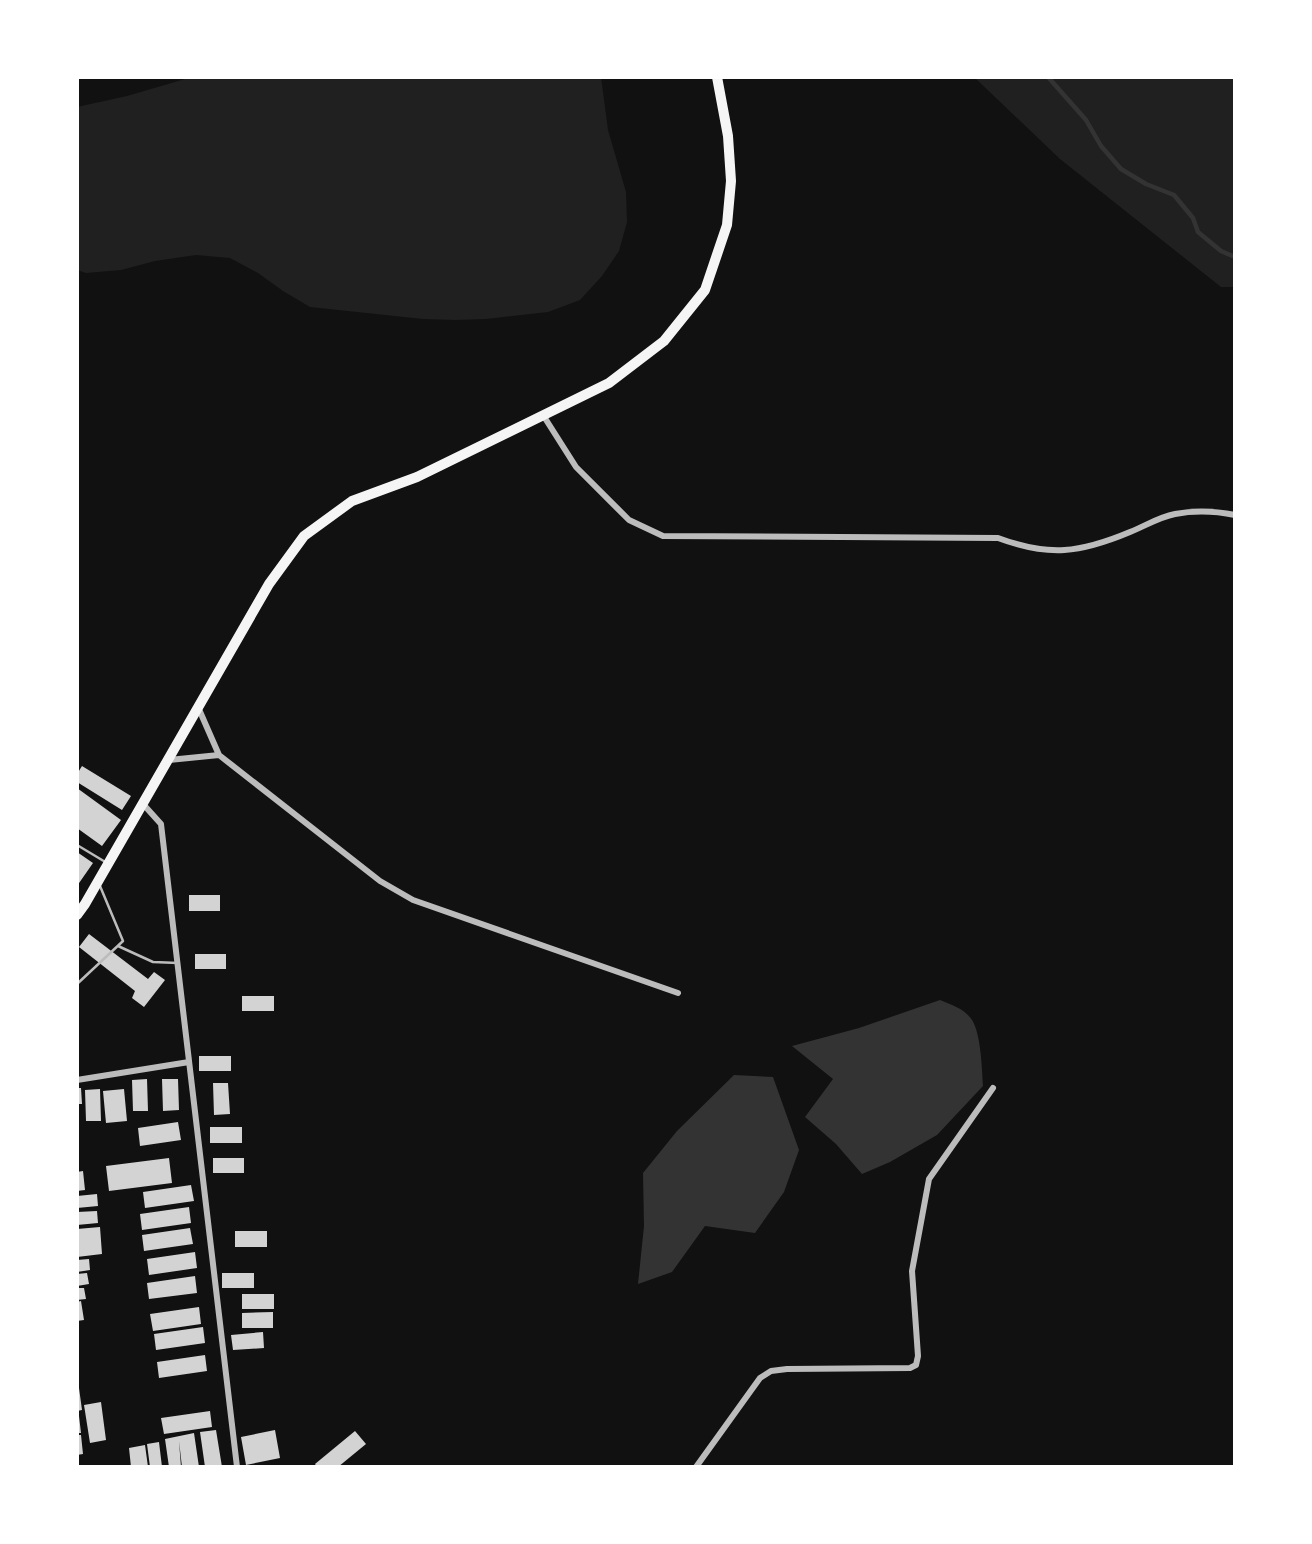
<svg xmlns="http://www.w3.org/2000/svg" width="1312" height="1544" viewBox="0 0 1312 1544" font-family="'Archivo Narrow',sans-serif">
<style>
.green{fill:#202020}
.water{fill:#333}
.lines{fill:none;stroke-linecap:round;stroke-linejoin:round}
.stream{stroke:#333;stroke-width:4.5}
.building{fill:#d3d3d3}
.service{stroke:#bcbcbc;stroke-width:2.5}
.minor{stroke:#bcbcbc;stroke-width:6}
.primary{stroke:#f5f5f5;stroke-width:10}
</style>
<rect width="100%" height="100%" fill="#111"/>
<path class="green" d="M192,77H601L608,130L626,192L627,222L619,251L602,276L580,300L548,312L486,319L455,320L423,319L310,307L283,291L258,273L230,258L196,255L155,261L121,270L86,273L77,270V107L127,96Z
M974,77H1235V287H1221L1060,159Z"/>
<path class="water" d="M940,1000C952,1005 965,1009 972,1020C981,1034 982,1069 983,1086L937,1135L890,1162L862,1174L836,1144L805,1117L833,1079L792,1046L859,1028Z
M734,1075L773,1077L799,1150L784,1192L755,1233L705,1226L672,1272L638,1284L644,1226L643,1173L677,1131Z"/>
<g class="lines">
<path class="stream" d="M1048,77L1086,120L1101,146L1121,169L1146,184L1174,195L1193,218L1198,232L1221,251L1235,257"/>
</g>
<path class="building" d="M82,766L131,796L122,810L77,782V774Z
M77,788L121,820L102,846L77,828Z
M77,852L93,863L77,886Z
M189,895H220V911H189Z
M89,934L148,979L154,972L165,980L144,1007L132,998L135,991L79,947Z
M195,954H226V969H195Z
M242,996H274V1011H242Z
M199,1056H231V1071H199Z
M147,1079L148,1111H133L132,1080Z
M162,1079H178L179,1110L163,1111Z
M213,1083H228L230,1114L214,1115Z
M77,1088H81L82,1104H77Z
M100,1089L101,1121H86L85,1090Z
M124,1089L127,1121L106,1123L103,1091Z
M178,1122L181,1140L140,1146L138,1128Z
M210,1127H242V1143H210Z
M169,1158L172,1183L109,1191L106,1166Z
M213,1158H244V1173H213Z
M83,1171L85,1190L77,1191V1172Z
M191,1185L194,1201L145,1208L143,1192Z
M97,1194L98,1206L77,1208V1196Z
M189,1207L191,1223L142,1230L140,1214Z
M97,1211L98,1223L77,1225V1212Z
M100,1227L102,1254L77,1257V1229Z
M190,1228L193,1244L144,1251L142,1235Z
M235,1231H267V1247H235Z
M195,1252L197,1268L149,1275L147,1259Z
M89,1259L90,1270L77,1272V1260Z
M87,1273L89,1284L77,1286V1274Z
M222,1273H254V1288H222Z
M195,1276L197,1293L149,1299L147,1283Z
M77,1288H84L86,1299L77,1300Z
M242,1294H274V1309H242Z
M81,1301L84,1320L77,1321V1302Z
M199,1307L201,1324L153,1331L150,1314Z
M273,1312V1328H242V1313Z
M203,1327L205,1343L156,1350L154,1334Z
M263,1332L264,1348L233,1350L231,1335Z
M205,1355L207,1371L159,1378L157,1362Z
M77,1388H79L82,1410L77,1411Z
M101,1402L106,1440L90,1443L84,1405Z
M210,1411L212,1427L164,1434L161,1418Z
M77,1416H79L81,1433H77Z
M216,1430L222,1467H205L200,1432Z
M275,1430L280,1458L246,1465L241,1437Z
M355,1431L366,1444L338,1467H317L315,1464Z
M194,1433L199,1467H182L179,1441L181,1467H169L165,1439Z
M77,1435H81L83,1454L77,1455Z
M159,1442L162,1467H150L147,1444Z
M145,1445L148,1467H131L129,1448Z"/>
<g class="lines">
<path class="service" d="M77,845L107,863
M118,946L153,962L178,963
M77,984L123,941L100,886"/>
<path class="minor" d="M543,415L576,467L629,520L663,536L998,538C1049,557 1080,553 1130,532C1145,526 1159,517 1175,514C1196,510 1215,511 1235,515
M198,707L219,755L380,881L413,900L678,993
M169,760L219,755
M143,804L161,824L237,1467
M77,1080L189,1062
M696,1467L760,1378L771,1371L787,1369L910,1368L916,1365L918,1356L912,1271L929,1179L993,1088"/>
<path class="primary" d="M77,915L85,904L269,584L304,536L352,501L417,477L609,383L664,341L705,290L727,225L731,181L728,136L717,77"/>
</g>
<rect width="1312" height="1544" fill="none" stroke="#ffffff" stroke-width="158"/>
</svg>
